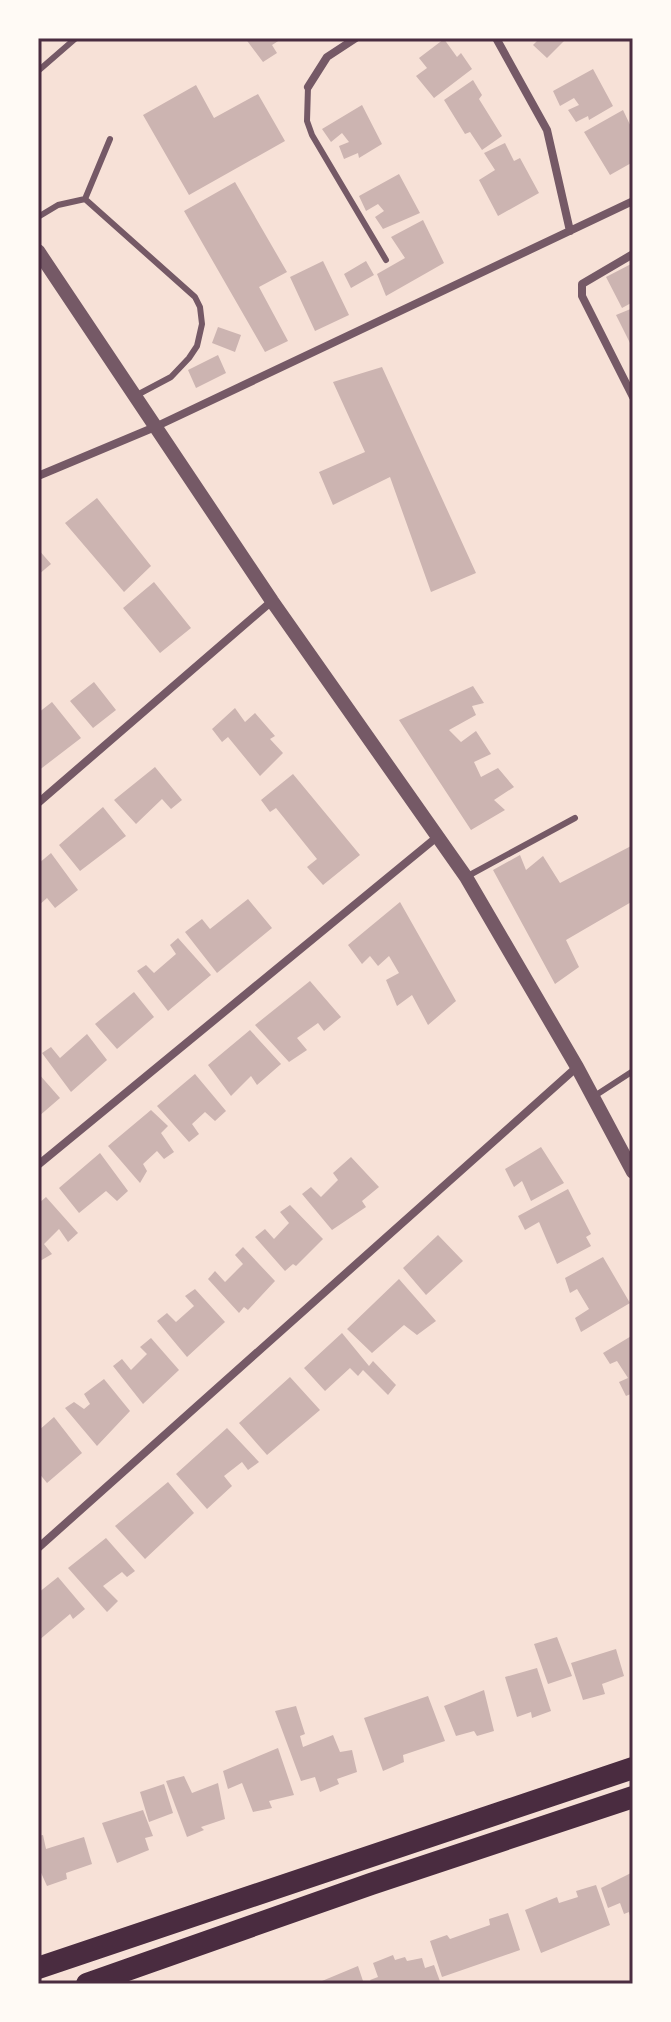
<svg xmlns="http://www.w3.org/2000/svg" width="671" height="2022" viewBox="0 0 671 2022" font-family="'DejaVu Sans',sans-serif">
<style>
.building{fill:#ccb4b1}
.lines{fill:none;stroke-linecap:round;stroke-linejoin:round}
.service{stroke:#755966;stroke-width:6}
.minor{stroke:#755966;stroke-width:8}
.tertiary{stroke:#755966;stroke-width:14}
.trunk{stroke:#4a2c40;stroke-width:22}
.neatline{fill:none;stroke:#4a2c40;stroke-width:3}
</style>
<rect width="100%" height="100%" fill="#f7e1d7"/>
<path class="building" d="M245,38H283L272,45L277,53L263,62Z
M533,38H567L547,58L533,45L537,41Z
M444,39L457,57L461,53L472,69L434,98L416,76L427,68L419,58Z
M593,69L613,106L589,120L588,116L576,122L568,110L579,105L574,98L560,106L553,91Z
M473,80L482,95L479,99L502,136L482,150L470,132L465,134L444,100Z
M196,85L214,118L258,94L285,141L189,195L143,115Z
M362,105L382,144L359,158L358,153L344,159L339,146L349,142L342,133L331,142L322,129Z
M623,110L633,131V162L610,175L584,132Z
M505,143L514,161L520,158L539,193L498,216L479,180L495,170L484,153Z
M399,174L420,213L383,229L375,217L384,211L378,204L366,211L359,196Z
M235,182L287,272L259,287L288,341L265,352L184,211Z
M423,220L444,263L386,296L377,274L405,258L391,237Z
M323,261L349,315L315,331L290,277Z
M366,261L374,275L351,288L344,274Z
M633,263V302L622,308L606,277Z
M633,308V349L616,315Z
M218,327L241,335L235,352L212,343Z
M218,355L226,373L196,388L188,370Z
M382,367L476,573L431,592L390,477L333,505L319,472L365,452L333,382Z
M97,498L151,566L124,592L65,523Z
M38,549L51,564L38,575Z
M154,582L191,628L160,653L123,608Z
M94,682L116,710L93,728L70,701Z
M473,686L484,703L472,706L476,715L449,730L461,742L476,731L491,754L474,762L481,777L498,768L514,787L494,800L505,810L471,830L399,720Z
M52,702L81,738L38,771V713Z
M235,708L245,722L255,713L275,736L270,739L283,753L260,776L228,737L222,742L212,729Z
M155,767L182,800L171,809L162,799L136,824L114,800Z
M293,774L360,855L323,885L307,867L317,859L276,808L270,812L261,800Z
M103,807L126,836L80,871L59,845Z
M633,845V901L566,940L579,967L555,984L493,870L520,855L526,870L543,856L560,883Z
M51,853L78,890L55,908L47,898L38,906V864Z
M248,899L272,928L217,973L185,932L202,919L210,929Z
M400,902L456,1001L428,1025L412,995L397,1006L386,980L399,973L389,956L378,966L370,956L362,964L348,945Z
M178,938L211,975L168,1011L137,971L146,965L154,973L176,954L170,945Z
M310,981L341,1017L324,1031L318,1023L297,1038L307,1050L289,1062L255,1025Z
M134,992L154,1017L117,1049L95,1024Z
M250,1030L281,1064L257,1085L251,1076L231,1096L208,1065Z
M87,1034L107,1060L71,1092L42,1053L51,1047L60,1058Z
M38,1073L60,1098L38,1117Z
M195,1074L226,1111L215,1121L205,1112L192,1124L199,1134L189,1142L157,1106Z
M151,1110L168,1126L161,1133L174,1152L164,1159L157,1151L143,1164L147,1171L140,1183L108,1146Z
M541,1147L564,1183L531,1201L522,1181L514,1187L505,1169Z
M100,1153L128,1191L117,1201L106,1191L79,1213L59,1188Z
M351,1157L379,1187L362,1201L366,1207L332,1230L302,1194L311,1187L321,1197L338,1180L333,1173Z
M568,1189L591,1234L586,1237L591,1246L557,1264L539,1222L525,1230L518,1216Z
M46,1197L78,1233L68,1242L59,1229L44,1244L52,1254L40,1261L38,1204Z
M290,1205L323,1239L296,1266L293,1264L285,1271L255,1237L265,1229L274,1239L289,1223L280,1212Z
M438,1235L463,1261L426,1295L403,1268Z
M243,1247L275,1281L248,1310L244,1307L239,1313L208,1279L215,1271L225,1282L243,1264L235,1255Z
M603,1257L630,1303L581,1332L575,1318L589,1309L577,1289L570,1293L565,1278Z
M399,1279L436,1321L417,1335L404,1325L372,1353L347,1329Z
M195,1289L225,1322L187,1357L157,1321L167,1313L176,1322L194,1306L185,1296Z
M342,1333L369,1366L373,1361L396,1385L388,1395L363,1370L358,1376L350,1368L325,1391L304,1368Z
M633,1335V1393L626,1396L619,1382L628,1378L617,1361L610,1364L603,1353Z
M151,1338L179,1370L143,1404L113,1366L122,1359L131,1370L147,1354L140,1347Z
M290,1377L320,1410L267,1455L239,1423Z
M104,1379L130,1411L97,1446L65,1408L74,1402L84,1409L90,1404L84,1394Z
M54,1417L82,1453L47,1483L38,1472V1431Z
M227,1428L259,1462L248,1470L242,1462L224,1476L232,1486L207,1509L176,1474Z
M168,1482L194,1513L145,1559L115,1526Z
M106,1538L135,1571L127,1577L122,1572L103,1586L118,1601L107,1612L68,1568Z
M58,1577L85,1609L73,1619L70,1614L38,1641V1593Z
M557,1637L572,1676L548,1684L534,1644Z
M616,1649L624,1676L602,1684L605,1694L583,1700L571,1663Z
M537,1668L551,1711L532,1718L531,1712L517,1717L505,1677Z
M484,1690L494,1731L477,1736L474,1731L456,1736L444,1706Z
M428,1696L445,1741L403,1755L404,1762L383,1771L364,1718Z
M296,1706L305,1734L300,1736L303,1747L333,1735L340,1752L352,1750L357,1772L337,1779L339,1784L320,1792L315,1777L301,1781L275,1711Z
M278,1748L294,1795L269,1801L272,1808L253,1812L242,1783L228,1789L223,1771Z
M184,1776L192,1793L218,1783L225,1819L201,1827L204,1830L187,1837L166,1781Z
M164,1784L173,1813L149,1822L140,1792Z
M143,1810L153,1836L145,1838L149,1850L117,1863L102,1823Z
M43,1835L46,1849L84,1837L92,1864L66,1873L67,1879L47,1886L38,1866V1836Z
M633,1872V1923H632L629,1912L624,1914L620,1903L608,1908L601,1888Z
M596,1885L610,1925L541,1953L525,1910L557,1897L559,1903L578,1897L576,1891Z
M508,1913L520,1950L442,1977L430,1941L447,1935L450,1939L490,1925L489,1919Z
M393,1955L395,1960L405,1957L407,1961L422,1958L425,1968L434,1965L441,1984H372L370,1980L378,1977L373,1963Z
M358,1966L364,1984H323L322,1981Z"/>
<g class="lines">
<path class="service" d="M38,71L76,38
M308,87L307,121L312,135L386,260
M85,199L110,139
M38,217L58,205L85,199L195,297L200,307L202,324L197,346L189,358L171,377L137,395
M466,877L575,818
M593,1097L633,1071"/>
<path class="minor" d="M496,38L547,130L570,231
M308,87L327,57L356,38
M633,254L582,284V296L633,397
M38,476L155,427L633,201
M38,803L272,601
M38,1165L437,837
M38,1548L577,1067"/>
<path class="tertiary" d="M38,251L272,601L466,877L577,1067L633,1172"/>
<path class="trunk" d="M38,1968L633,1768
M87,1984L371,1884L633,1797"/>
</g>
<rect width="671" height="2022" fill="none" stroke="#fffaf5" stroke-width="80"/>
<rect x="40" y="40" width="591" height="1942" class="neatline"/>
</svg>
